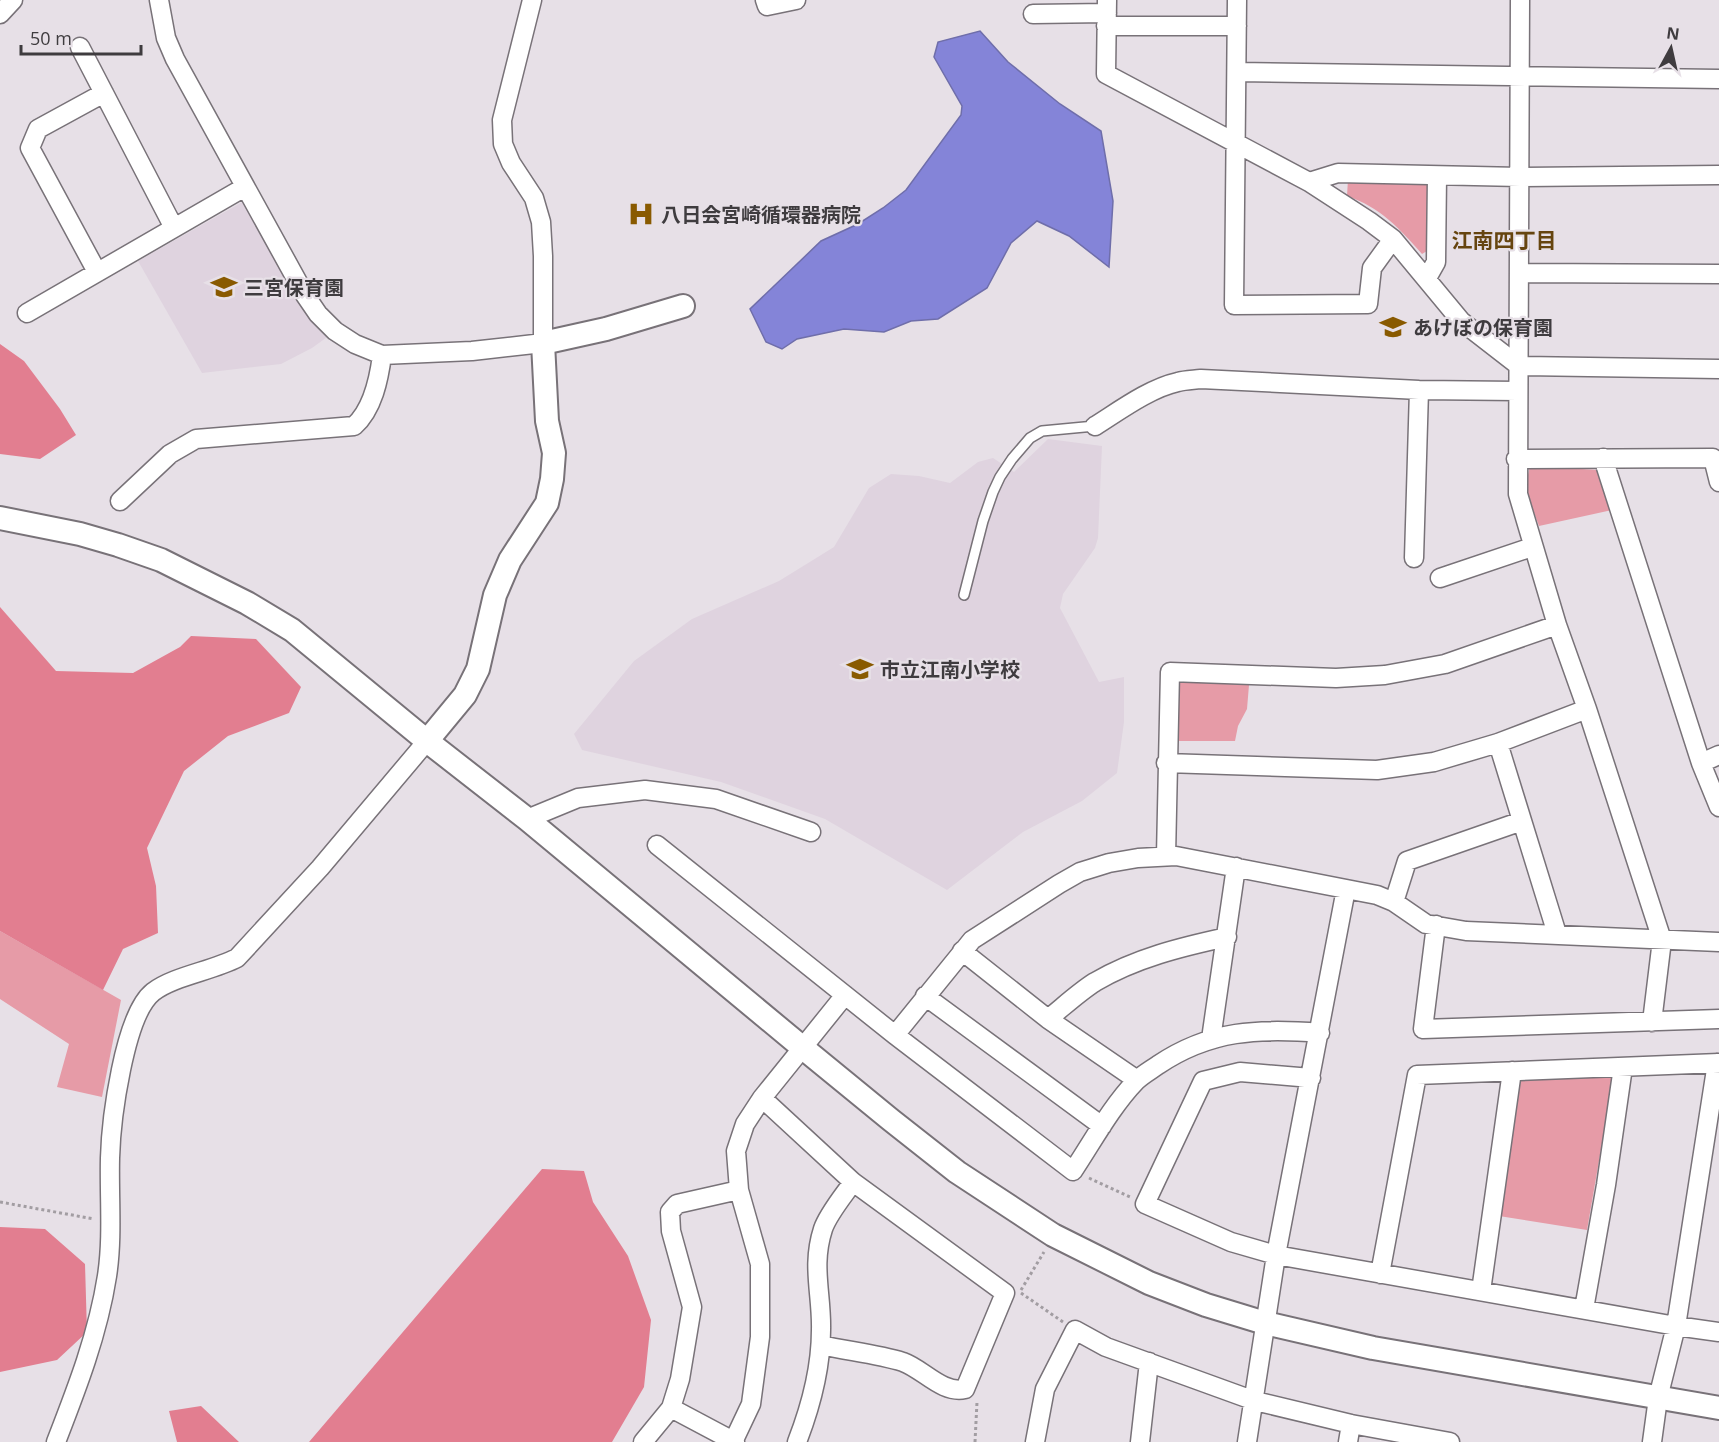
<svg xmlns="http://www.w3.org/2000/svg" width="1719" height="1442" viewBox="0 0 1719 1442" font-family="'Open Sans','Noto Sans JP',sans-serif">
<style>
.built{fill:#dfd3df}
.green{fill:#e69ba7}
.forest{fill:#e27e90}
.water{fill:#8484d8;stroke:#6f6eaa;stroke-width:1.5}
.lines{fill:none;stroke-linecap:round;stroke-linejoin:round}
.service-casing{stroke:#787278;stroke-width:12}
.minor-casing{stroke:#787278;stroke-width:21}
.tertiary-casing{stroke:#787278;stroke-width:26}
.path{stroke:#a29da2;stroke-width:3;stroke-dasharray:3 3;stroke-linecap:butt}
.service{stroke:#fff;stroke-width:9}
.minor{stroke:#fff;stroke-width:18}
.tertiary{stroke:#fff;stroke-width:22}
.labels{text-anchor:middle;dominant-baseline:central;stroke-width:4.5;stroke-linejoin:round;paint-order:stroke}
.poi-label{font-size:20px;font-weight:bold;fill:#3f3c3f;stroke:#e7e0e7;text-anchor:start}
.neighbourhood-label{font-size:21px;font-weight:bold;fill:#66450f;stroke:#e7e0e7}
</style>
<rect width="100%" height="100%" fill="#e7e0e7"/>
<path class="built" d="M246,200L330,335L312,348L281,364L202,373L138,261Z
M1048,439L1102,446L1098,538L1095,548L1063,594L1060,608L1099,682L1124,677V722L1117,773L1082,801L1023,832L947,890L825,819L721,782L582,750L574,734L634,661L692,619L779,581L834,547L869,488L891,474L919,476L950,483L978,462L993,458L1014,472Z"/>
<path class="green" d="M1348,179L1431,181L1432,248L1422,254C1400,229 1380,207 1347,196Z
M1530,466L1599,470L1612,510L1539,526L1525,488Z
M1177,678L1246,682L1249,685L1247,709L1238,726L1235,741H1179Z
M0,931L121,1000L102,1097L57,1087L69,1044L0,999Z
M1614,1074L1587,1230L1499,1216L1519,1078Z"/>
<path class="forest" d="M0,344L24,361L60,409L76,435L40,459L0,454Z
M0,607L56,671L133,673L180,647L191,636L256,639L301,687L289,713L228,736L184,771L147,848L156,886L158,933L123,949L103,990L0,931Z
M542,1169L584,1171L593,1202L628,1256L651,1320L644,1387L612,1442H309Z
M0,1227L45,1229L85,1264L87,1332L57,1360L0,1372Z
M201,1406L239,1442H177L169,1411Z"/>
<path class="water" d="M980,31L1008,62L1060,104L1101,131L1113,201L1109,267L1069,236L1037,221L1011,243L987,288L938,319L911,321L884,332L844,329L797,339L782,349L766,342L750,309L821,241L858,224L883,208L906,190L961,115L962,106L934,57L938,42Z"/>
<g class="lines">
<g class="service-casing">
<path id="service" d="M964,595L983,521L993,492L1000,477L1012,459L1030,438L1042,431L1095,426"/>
</g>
<g class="minor-casing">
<path id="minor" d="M159,0L166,38L175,59L305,295L318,314L335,331L355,344L382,355L472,351L543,343V256L541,222L534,198L511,163L503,144L502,120L532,0
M765,0L767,6L796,0
M1107,0L1106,74L1309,182L1369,221L1393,239L1461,321L1519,366L1719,369
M1237,0L1234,305L1368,304L1372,268L1393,239
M1520,0L1518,494L1557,625L1587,709L1662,940L1652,1022
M0,14L13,0
M1033,14L1107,13
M1106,26H1237
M80,47L174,228
M1237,72L1719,79
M1309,182L1338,173L1520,177L1719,175
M97,272L30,148L38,129L104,93
M1519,273L1719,274
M1427,278L1436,262L1437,176
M27,313L245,187
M1095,426C1119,411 1150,388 1178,382C1185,380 1193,380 1201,379L1419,390L1518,391
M1603,458L1701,763L1719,807
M1516,459L1713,458L1719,482
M120,501L170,454L196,439L354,426C373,409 379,379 382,355
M1414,558L1419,390
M1440,578L1532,547
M1498,743L1557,934
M1166,763L1377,770L1434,762L1498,743L1587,709
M1701,763L1719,755
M527,819L578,798L645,790L716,799L811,832
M657,845L895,1035L1073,1171C1093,1141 1111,1107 1136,1081C1142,1075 1151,1070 1158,1065C1210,1030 1259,1028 1320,1033
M1166,856L1170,672L1336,678L1385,675L1445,664L1557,625
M1394,902L1407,861L1522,821
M1436,925L1423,1029L1719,1019
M962,951L1048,1019L1137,1080
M925,996L1102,1126
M1048,1019C1063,1007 1079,992 1095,982C1136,958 1181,947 1227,937
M895,1035L972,940L1059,884L1080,872L1109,863L1138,858L1176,856L1377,895L1394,902L1426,924L1466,931L1719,942
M1211,1039L1236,867
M1311,1078L1240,1072L1203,1081L1145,1204L1231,1242L1276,1255L1676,1326L1719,1332
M762,1098L853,1182L1005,1293L965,1389C942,1394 923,1369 903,1362C877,1354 847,1351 821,1345
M1380,1274L1417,1075L1719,1063
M1481,1291L1512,1071
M1584,1309L1606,1185L1623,1067
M671,1408L735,1442
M56,1442C77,1388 98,1334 107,1276C113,1237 109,1197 110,1158C111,1121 124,1015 153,992C174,976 212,971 237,958L320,868L427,741
M643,1442L671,1408L680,1379L692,1307L671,1231L670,1212L677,1204L739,1190
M733,1442L751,1404L760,1337V1264L739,1190L736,1151L745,1124L762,1098L845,995
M797,1442C811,1406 821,1369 821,1330C822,1294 811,1266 823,1229C828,1214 844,1195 853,1182
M1035,1442L1045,1389L1075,1330L1106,1347L1255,1401L1351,1424L1450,1442
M1140,1442L1149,1362
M1247,1442L1276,1255L1346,889
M1348,1442L1351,1424
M1652,1442L1658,1398L1676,1326L1717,1063"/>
</g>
<g class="tertiary-casing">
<path id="tertiary" d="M0,518L80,534L118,545L161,560L247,603L292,630L427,741L527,819L803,1048L891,1120L957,1172L1053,1235L1149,1283L1206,1305L1265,1323L1373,1348L1719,1408
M427,741L465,695L478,669L495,595L510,560L547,503L552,479L554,453L547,421L543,343L606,329L683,306"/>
</g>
<path class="path" d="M1089,1178L1132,1198
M0,1202L94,1219
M1021,1290L1044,1252
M1021,1293L1063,1322
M975,1442L977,1402"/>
<use href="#service" class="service"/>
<use href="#minor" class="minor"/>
<use href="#tertiary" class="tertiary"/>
</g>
<defs>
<g id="hospital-bare" transform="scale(2.07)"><path d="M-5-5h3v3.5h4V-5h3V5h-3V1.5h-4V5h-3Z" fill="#895a00" stroke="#e7e0e7" stroke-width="2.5" paint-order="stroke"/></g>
<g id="school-bare" transform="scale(2.07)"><path d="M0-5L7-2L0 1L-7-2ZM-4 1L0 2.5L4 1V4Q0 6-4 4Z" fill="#895a00" stroke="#e7e0e7" stroke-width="2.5" paint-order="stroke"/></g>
</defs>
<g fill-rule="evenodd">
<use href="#hospital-bare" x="641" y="214"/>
<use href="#school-bare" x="224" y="287"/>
<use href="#school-bare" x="1393" y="327"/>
<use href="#school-bare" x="860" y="669"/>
</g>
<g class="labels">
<g class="poi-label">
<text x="661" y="214">八日会宮崎循環器病院</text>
<text x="244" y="287">三宮保育園</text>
<text x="1413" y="327">あけぼの保育園</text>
<text x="880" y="669">市立江南小学校</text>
</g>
<g class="neighbourhood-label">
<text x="1504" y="240">江南四丁目</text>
</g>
</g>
<g transform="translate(1671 48) rotate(8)" stroke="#e7e0e7" stroke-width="4.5" paint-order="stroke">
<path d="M0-4.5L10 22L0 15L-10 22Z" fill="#3f3c3f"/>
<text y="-9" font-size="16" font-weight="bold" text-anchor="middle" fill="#3f3c3f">N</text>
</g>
<path d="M21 45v9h120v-9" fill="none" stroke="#3f3c3f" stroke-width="3"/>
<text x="30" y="45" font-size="18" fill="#3f3c3f" stroke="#e7e0e7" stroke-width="4.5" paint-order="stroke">50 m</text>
</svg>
